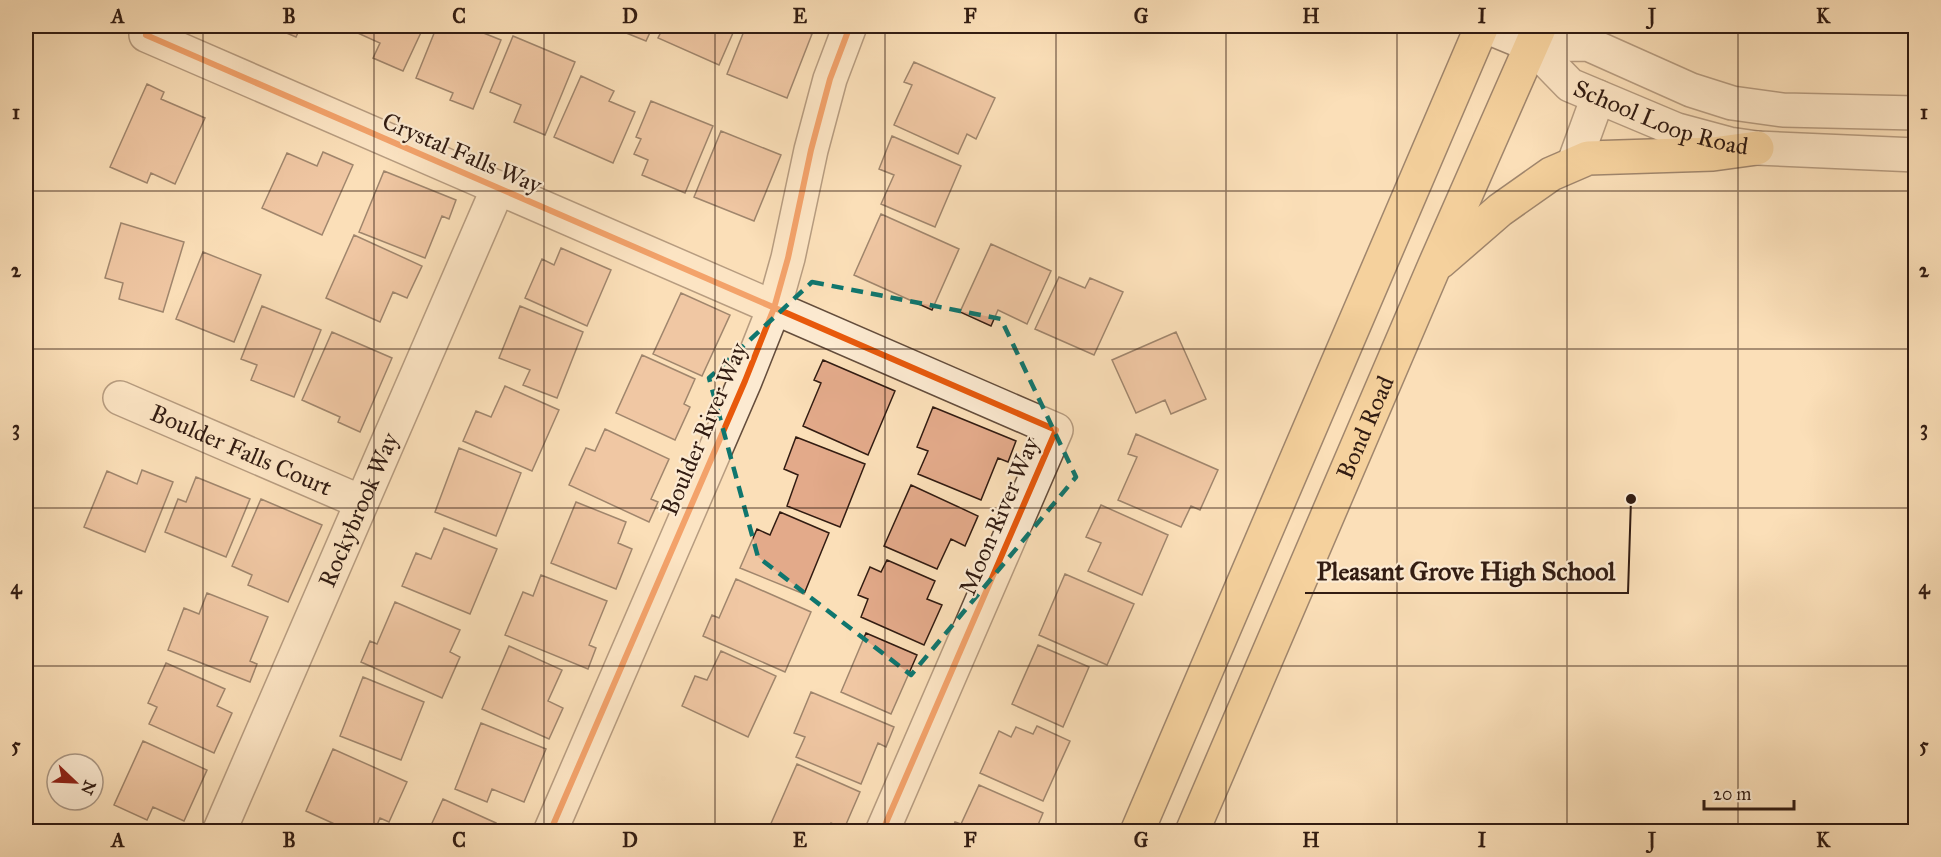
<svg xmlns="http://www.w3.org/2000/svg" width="1941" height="857" viewBox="0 0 1941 857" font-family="'IM FELL Great Primer',serif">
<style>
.building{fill:#e3aa8a;stroke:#321c12;stroke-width:1.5}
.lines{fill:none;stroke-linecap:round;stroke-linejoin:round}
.street-casing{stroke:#644d3c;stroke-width:36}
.secondary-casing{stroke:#321c12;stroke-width:36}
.primary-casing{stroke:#321c12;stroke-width:36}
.street{stroke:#fcead1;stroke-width:33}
.secondary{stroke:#fcead1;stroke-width:33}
.primary{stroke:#eec07c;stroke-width:33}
.cycleway-casing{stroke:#fcead1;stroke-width:10}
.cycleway{stroke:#e8590c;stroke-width:6}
.marked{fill:none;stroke:#0f766e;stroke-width:4.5;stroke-dasharray:12 8;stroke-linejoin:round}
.grid{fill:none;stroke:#321c12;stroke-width:1.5;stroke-opacity:0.55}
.labels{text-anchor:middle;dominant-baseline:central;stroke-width:4.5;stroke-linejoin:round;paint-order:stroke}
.street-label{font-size:24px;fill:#321c12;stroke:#fcead1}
.leader{fill:none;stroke:#321c12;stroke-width:2}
.callout-dot{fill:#321c12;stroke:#fcead1;stroke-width:2}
.callout-label{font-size:26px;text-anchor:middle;font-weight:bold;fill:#321c12;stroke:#fcead1;stroke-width:4.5;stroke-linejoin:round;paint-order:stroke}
.neatline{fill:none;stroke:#321c12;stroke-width:2}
.grid-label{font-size:20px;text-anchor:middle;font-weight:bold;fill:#321c12}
</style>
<rect width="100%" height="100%" fill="#fbdfb8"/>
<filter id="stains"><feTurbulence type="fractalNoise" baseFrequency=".00333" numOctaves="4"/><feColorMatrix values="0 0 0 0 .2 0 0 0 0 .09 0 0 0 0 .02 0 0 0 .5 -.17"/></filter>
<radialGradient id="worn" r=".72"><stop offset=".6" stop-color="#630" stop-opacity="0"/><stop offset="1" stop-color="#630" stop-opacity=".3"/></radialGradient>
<path class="building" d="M270,26H301L296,37Z
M350,26H424L403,71L373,58L380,43L349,29Z
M437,26H466L501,40L473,109L450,100L453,93L416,78Z
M609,26H653L646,41Z
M664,26H736L719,65L658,38Z
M746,26H792L812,34L787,98L727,74Z
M513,36L575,62L545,135L514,122L521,105L490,92Z
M914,62L995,98L976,139L967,134L958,154L894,125L912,85L904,82Z
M581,76L614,91L609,101L635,112L613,163L554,137Z
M147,84L164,92L161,99L205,118L175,184L151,173L147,183L110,167Z
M651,101L713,126L685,193L642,175L648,160L634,154L641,139L636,137Z
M721,131L781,155L754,221L694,197Z
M892,136L961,166L935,227L881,204L894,175L879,169Z
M323,152L353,165L322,235L262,208L287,153L317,166Z
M384,171L456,200L449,219L442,216L425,258L359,232Z
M881,214L959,249L932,310L854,275Z
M121,223L184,242L163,312L119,299L123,283L105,278Z
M354,235L422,266L407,298L393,292L380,322L326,298Z
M991,244L1051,271L1027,324L998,310L991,326L960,312Z
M561,248L611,270L587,326L525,298L542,259L554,265Z
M203,252L261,275L234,342L176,319Z
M1059,277L1085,288L1090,278L1123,292L1094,355L1035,329Z
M681,293L730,315L702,376L653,354Z
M262,306L321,330L294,397L251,380L257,365L241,359Z
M520,306L583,332L557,398L523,385L530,370L499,358Z
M332,332L392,358L360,432L338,422L340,417L302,400Z
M1176,332L1206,399L1171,414L1165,400L1136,413L1112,360Z
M642,355L695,379L684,404L690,407L675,440L616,413Z
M823,360L895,391L868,455L803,426L821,383L814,380Z
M505,386L559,410L532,471L463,441L476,411L491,417Z
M933,407L1016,441L1008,462L998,458L981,500L918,474L928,451L917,447Z
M605,429L669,459L651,499L658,502L649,522L569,485L586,448L595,451Z
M1136,434L1218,470L1200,510L1191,506L1181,527L1118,500L1137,457L1128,454Z
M796,437L865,464L840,527L787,506L798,475L784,469Z
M459,448L521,473L496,536L435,512Z
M142,470L173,482L145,552L84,527L107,471L137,484Z
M196,477L250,499L226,557L165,532L178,499L186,502Z
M911,485L978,516L965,546L951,539L937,569L884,546Z
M261,499L322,525L288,602L248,585L252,575L232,566Z
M576,502L626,522L618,543L632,549L616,589L551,563Z
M1101,505L1168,535L1142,595L1088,571L1101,543L1086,537Z
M780,512L829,533L804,594L740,568L757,529L770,535Z
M444,528L497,549L470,614L402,586L416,553L431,559Z
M887,560L935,581L927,599L942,605L924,645L861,617L868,599L858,595L870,567L881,572Z
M1065,574L1134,604L1107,665L1039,635Z
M541,575L607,601L589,645L596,648L588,669L505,635L523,592L533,596Z
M736,579L811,612L785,672L703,636L712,615L719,618Z
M207,593L268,617L250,661L257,664L250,682L168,650L184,608L199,614Z
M395,602L460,630L450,652L460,657L442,698L361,662L370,641L377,644Z
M866,633L917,655L891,714L841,692Z
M1038,645L1089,667L1063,727L1012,704Z
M509,646L562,670L548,701L563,708L549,739L482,709Z
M721,651L776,676L748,737L682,706L695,676L707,680Z
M166,663L225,689L217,706L232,713L214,753L149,724L157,707L148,703Z
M363,677L424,702L401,760L340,736Z
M811,692L894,727L886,747L878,743L861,784L796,757L805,737L794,733Z
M481,723L546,749L524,802L492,789L487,802L455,789Z
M1037,726L1070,741L1043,801L980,773L999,731L1011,737L1016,727L1033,734Z
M143,741L207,770L184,821L153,807L147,820L114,805Z
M333,749L407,782L389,822L380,818L374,832H352L306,811Z
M797,764L860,792L844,829L831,823L827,832H778L769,828Z
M979,785L1043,813L1035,832H951L955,822L961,824Z
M443,799L496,823L492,832H428Z
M299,824L318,832H296Z"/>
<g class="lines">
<g class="street-casing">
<g id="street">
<path d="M150,26L146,35L1056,430L882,832"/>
<path id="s1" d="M1531,45L1570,85L1677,130L1729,144L1757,148L1916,155"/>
<path d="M1531,45L1588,44L1691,90L1732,103L1783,110L1916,113"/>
<path d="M1574,163L1598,97"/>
<path id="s2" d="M120,398L361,502"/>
<path id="s3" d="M219,832L498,188"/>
<path d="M550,832L745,381L774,308L788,258L811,150L830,79L850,26"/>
</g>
</g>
<g class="secondary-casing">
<path id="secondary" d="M1485,26L1531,45"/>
</g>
<g class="primary-casing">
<g id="primary">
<path d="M1440,262L1500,210L1551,174L1588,158L1713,154L1757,148"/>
<path d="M1137,832L1482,26"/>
<path id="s4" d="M1192,832L1434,267L1540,26"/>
</g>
</g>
<use href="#street" class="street"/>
<use href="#secondary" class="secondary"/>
<use href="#primary" class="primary"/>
<g class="cycleway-casing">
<path id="cycleway" d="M150,26L146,35L1056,430L882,832
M550,832L745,381L774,308L788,258L811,150L830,79L850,26"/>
</g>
<use href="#cycleway" class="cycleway"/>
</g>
<path d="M0 0H1941V857H0ZM812,282L1001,319L1076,477L911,675L758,557L709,378Z" fill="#fbdfb8" fill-opacity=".55" fill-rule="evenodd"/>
<path class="marked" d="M812,282L1001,319L1076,477L911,675L758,557L709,378Z"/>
<path class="grid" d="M203,26V832M374,26V832M544,26V832M715,26V832M885,26V832M1056,26V832M1226,26V832M1397,26V832M1567,26V832M1738,26V832M26,191H1916M26,349H1916M26,508H1916M26,666H1916"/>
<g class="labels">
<g class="street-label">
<text stroke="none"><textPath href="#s1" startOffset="153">School Loop Road</textPath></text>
<text transform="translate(462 153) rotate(23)">Crystal Falls Way</text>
<text stroke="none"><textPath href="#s4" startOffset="440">Bond Road</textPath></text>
<text transform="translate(704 429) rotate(-67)">Boulder River Way</text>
<text stroke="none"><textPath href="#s2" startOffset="132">Boulder Falls Court</textPath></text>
<text stroke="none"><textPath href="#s3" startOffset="351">Rockybrook Way</textPath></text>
<text transform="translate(999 516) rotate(-67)">Moon River Way</text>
</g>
</g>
<path class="leader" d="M1631 499L1628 593H1305"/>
<circle class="callout-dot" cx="1631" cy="499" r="6"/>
<g class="callout-label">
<text x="1466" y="580">Pleasant Grove High School</text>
</g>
<rect width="1941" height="857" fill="none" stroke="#fbdfb8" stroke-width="66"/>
<g transform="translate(75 782) rotate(113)"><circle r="28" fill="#fcead1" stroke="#ab9885" stroke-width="1.5"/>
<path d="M0-4.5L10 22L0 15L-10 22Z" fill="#8f2418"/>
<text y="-9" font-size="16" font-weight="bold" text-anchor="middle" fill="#321c12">N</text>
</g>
<path d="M1704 800v9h90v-9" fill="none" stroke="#321c12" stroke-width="3"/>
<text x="1713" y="800" font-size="18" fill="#321c12" stroke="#fcead1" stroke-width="4.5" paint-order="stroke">20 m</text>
<rect x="33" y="33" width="1875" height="791" class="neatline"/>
<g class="grid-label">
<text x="118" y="23">A</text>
<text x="289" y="23">B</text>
<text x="459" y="23">C</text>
<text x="630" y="23">D</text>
<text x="800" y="23">E</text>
<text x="970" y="23">F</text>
<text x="1141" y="23">G</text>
<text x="1311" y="23">H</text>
<text x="1482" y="23">I</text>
<text x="1652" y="23">J</text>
<text x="1823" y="23">K</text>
<text x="16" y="119">1</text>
<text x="1924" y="119">1</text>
<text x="16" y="277">2</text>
<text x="1924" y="277">2</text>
<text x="16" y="435">3</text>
<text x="1924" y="435">3</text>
<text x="16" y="594">4</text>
<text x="1924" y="594">4</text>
<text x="16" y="752">5</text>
<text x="1924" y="752">5</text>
<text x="118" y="847">A</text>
<text x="289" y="847">B</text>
<text x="459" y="847">C</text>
<text x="630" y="847">D</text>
<text x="800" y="847">E</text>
<text x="970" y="847">F</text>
<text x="1141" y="847">G</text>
<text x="1311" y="847">H</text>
<text x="1482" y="847">I</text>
<text x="1652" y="847">J</text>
<text x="1823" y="847">K</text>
</g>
<rect width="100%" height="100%" filter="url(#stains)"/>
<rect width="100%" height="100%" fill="url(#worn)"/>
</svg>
